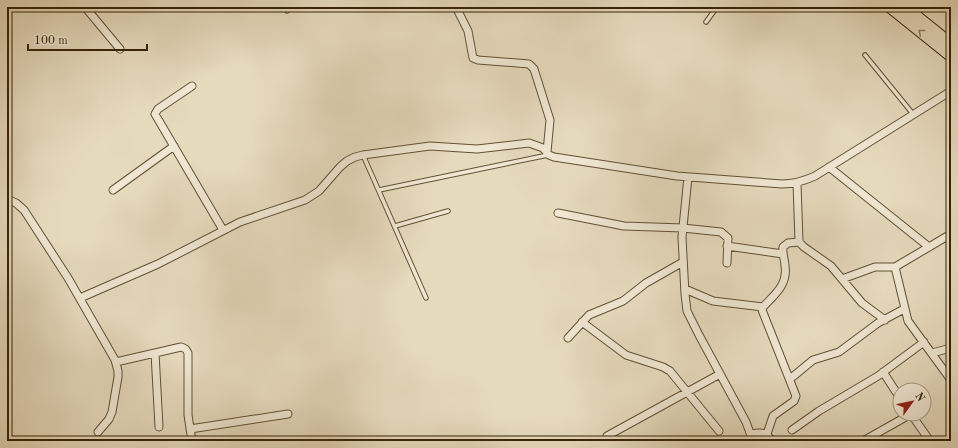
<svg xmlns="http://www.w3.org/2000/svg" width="958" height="448" viewBox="0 0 958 448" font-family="'Old Standard TT',serif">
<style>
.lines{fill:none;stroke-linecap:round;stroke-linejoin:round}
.service-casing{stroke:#625132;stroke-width:5.5}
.minor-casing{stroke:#625132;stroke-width:9}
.primary-casing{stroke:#362304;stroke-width:13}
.service{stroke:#efe7d4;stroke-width:3.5}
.minor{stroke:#efe7d4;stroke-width:7}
.primary{stroke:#e6dabd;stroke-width:11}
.oneway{stroke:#8e7e60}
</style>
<rect width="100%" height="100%" fill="#e6dabd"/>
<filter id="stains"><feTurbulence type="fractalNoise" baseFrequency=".005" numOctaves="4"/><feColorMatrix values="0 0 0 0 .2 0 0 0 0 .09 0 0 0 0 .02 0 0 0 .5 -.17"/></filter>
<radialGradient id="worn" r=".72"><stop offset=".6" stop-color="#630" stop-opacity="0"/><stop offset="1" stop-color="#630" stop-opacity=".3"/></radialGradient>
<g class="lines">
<g class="service-casing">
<path id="service" d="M285,7L287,11
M706,22L717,7
M865,55L913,114
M363,155L426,298
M379,190L548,155
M395,226L448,211"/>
</g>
<g class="minor-casing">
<path id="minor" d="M85,7L120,49
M456,7L468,31L473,58L478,60L529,64L534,69L550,120L547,152
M456,7H473
M192,86L158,109L155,114L223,230
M829,167L929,247
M688,177L682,237L685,294L687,311L699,335L746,422L753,441
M797,183L799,242L804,247L831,266L862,303L885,320
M113,190L174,146
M7,199L16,203L24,210L68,278L115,360L118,371V377L112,412L109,419L98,432
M558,213L624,226L683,228L721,232L728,238L727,263
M727,246L783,254
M895,267L908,321L951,380
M842,279L875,267H895L951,234
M685,289L713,301L763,307
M80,298L158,264L240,222L305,200L319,191L340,167L347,161L355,157L363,155L430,146L477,149L529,143L543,148L549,155L554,157L677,176L782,184C794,184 804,181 815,176L951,91
M582,322L626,355L663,367L670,371L719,431
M568,338L589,315L623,301L646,283L683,262
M155,353L159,427
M932,353L951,348
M116,362L181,347C185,348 186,349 188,353V415L192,441
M883,372L900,398
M790,379L813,360L839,352L878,323L904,309
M911,414L930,441
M190,429L288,414
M792,430L819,411L878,376L924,342
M751,434C762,432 766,432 772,441
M767,434L773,416L794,401L796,396L762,310L763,307C774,295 788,285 785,266C785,260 782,254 783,247L788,243L799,242
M607,436L720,374
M863,441L911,414"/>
</g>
<g class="primary-casing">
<path id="primary" d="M890,7L951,56
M905,7L951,44"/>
</g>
<use href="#service" class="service"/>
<use href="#minor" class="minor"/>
<use href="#primary" class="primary"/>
</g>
<defs><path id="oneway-chevron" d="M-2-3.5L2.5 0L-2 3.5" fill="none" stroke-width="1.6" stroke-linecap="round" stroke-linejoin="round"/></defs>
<use class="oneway" href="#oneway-chevron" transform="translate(921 32) rotate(-141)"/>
<rect width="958" height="448" fill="none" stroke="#e6dabd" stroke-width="24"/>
<rect x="8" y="8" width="942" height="432" fill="none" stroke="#362304" stroke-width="2"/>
<rect x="12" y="12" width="934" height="424" fill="none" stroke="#362304"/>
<g transform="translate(912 402) rotate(57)"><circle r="19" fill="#efe7d4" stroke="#a59981"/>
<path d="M0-3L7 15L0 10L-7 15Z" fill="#8f2418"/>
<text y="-6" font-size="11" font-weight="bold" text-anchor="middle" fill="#362304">N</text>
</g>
<path d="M28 44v6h119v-6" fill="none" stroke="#362304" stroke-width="2"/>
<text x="34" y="44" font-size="12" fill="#362304" stroke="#efe7d4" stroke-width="3" paint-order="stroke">100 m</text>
<rect width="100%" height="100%" filter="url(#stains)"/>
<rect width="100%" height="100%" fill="url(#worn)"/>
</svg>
